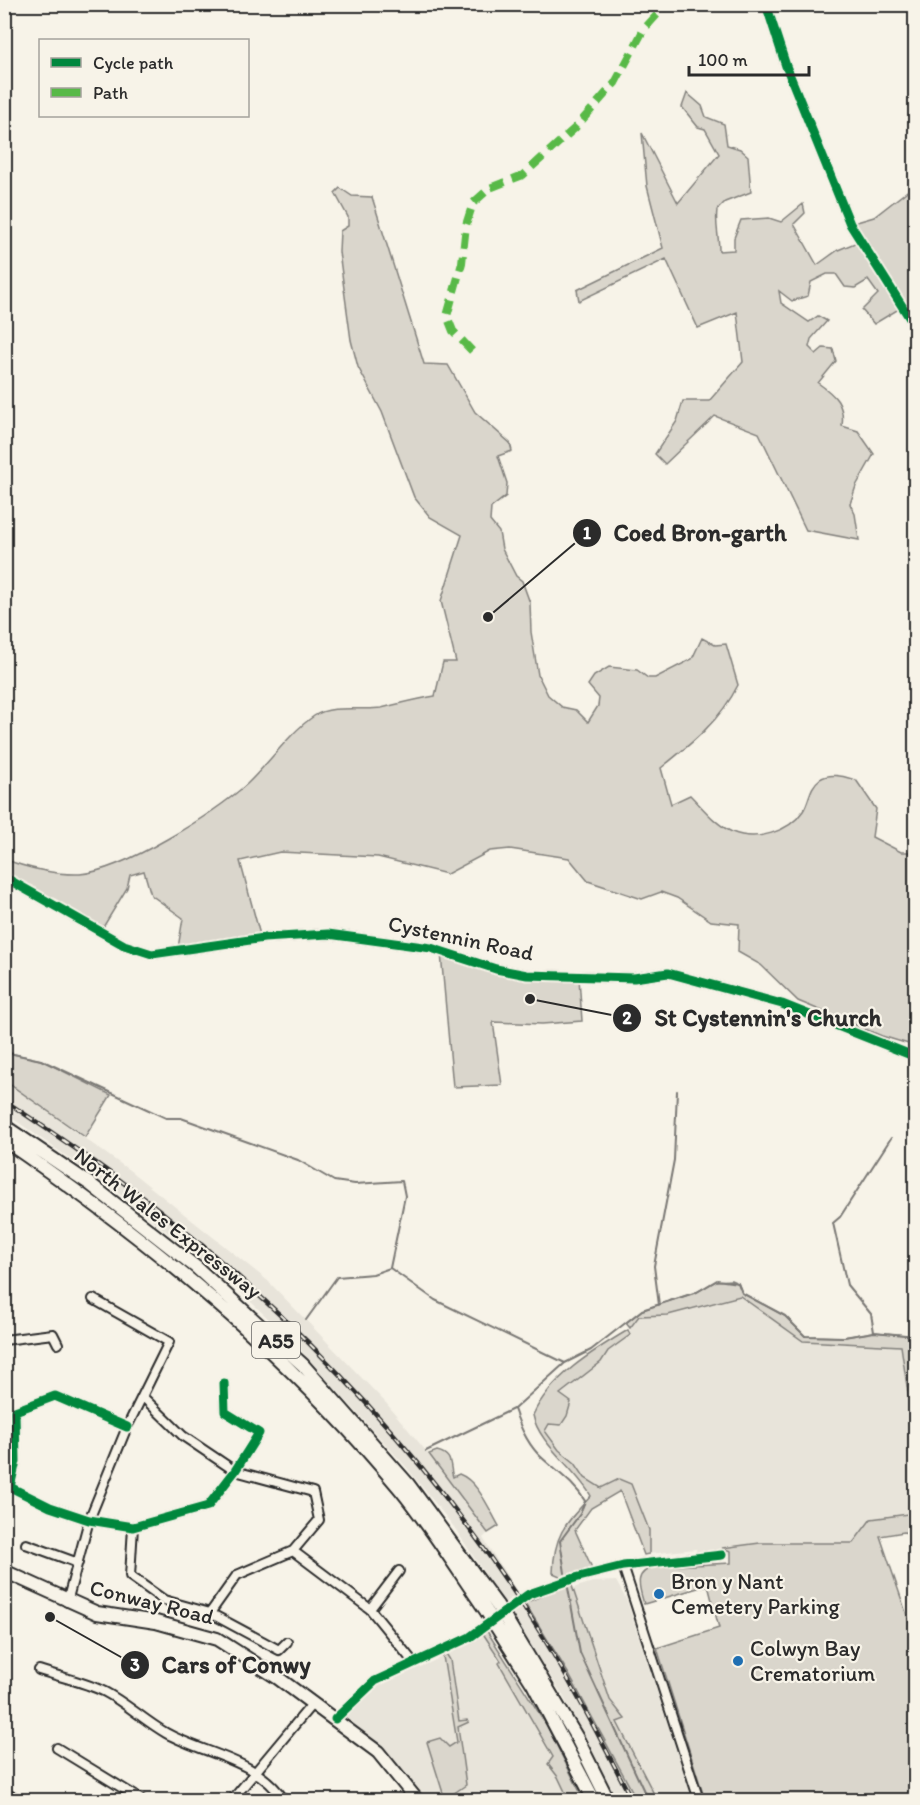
<svg xmlns="http://www.w3.org/2000/svg" width="920" height="1805" viewBox="0 0 920 1805" font-family="Itim,sans-serif">
<style>
.built{fill:#e8e4da}
.green{fill:#dad6cc;stroke:#82807c;stroke-width:1.5}
.lines{fill:none;stroke-linecap:round;stroke-linejoin:round}
.stream{stroke:#7a7874;stroke-width:2}
.minor-casing{stroke:#2b2b2b;stroke-width:12}
.primary-casing{stroke:#2b2b2b;stroke-width:16}
.trunk-casing{stroke:#2b2b2b;stroke-width:16}
.minor{stroke:#f7f3e8;stroke-width:8}
.primary{stroke:#f7f3e8;stroke-width:12}
.trunk{stroke:#f7f3e8;stroke-width:12}
.rail-casing{stroke:#2b2b2b;stroke-width:4.5}
.rail{stroke:#f7f3e8;stroke-width:2;stroke-dasharray:7;stroke-linecap:butt}
.trunk-bridge-casing{stroke:#2b2b2b;stroke-width:16;stroke-linecap:butt}
.trunk-bridge{stroke:#f7f3e8;stroke-width:12}
.quiet{stroke:#58b947;stroke-width:8;stroke-dasharray:15 8;stroke-linecap:butt}
.cycleway-casing{stroke:#f7f3e8;stroke-width:13}
.cycleway{stroke:#00873e;stroke-width:9}
.poi-dot{fill:#1f6fb2;stroke:#f7f3e8;stroke-width:2}
.labels{text-anchor:middle;dominant-baseline:central;stroke-width:4.5;stroke-linejoin:round;paint-order:stroke}
.shield{fill:#f7f3e8;stroke:#686764;stroke-width:1.5}
.shield-label{font-size:21px;font-weight:bold;fill:#2b2b2b}
.street-label{font-size:22px;fill:#2b2b2b;stroke:#f7f3e8}
.poi-label{font-size:22px;fill:#2b2b2b;stroke:#f7f3e8;text-anchor:start}
.leader{fill:none;stroke:#2b2b2b;stroke-width:2}
.callout-dot{fill:#2b2b2b;stroke:#f7f3e8;stroke-width:2}
.mark-label{font-size:18px;text-anchor:middle;font-weight:bold;fill:#fff}
.callout-label{font-size:24px;text-anchor:middle;font-weight:bold;fill:#2b2b2b;stroke:#f7f3e8;stroke-width:4.5;stroke-linejoin:round;paint-order:stroke}
</style>
<rect width="100%" height="100%" fill="#f7f3e8"/>
<filter id="ink" filterUnits="userSpaceOnUse"><feTurbulence type="fractalNoise" baseFrequency=".0167" numOctaves="2"/><feDisplacementMap in="SourceGraphic" scale="12" xChannelSelector="R" yChannelSelector="G"/><feConvolveMatrix kernelMatrix="1 2 1 2 8 2 1 2 1" color-interpolation-filters="sRGB"/></filter>
<g filter="url(#ink)">
<path class="built" d="M4,1081L129,1170L268,1281L386,1403L426,1451L488,1533L483,1538L518,1593L504,1603L454,1527L407,1468L296,1345L230,1282L113,1189L5,1113Z
M740,1296L805,1342L901,1346L915,1440V1513L871,1519L845,1553L697,1554L696,1549L649,1554V1530L619,1479L602,1489L585,1478L575,1463L559,1450L545,1430L560,1395L600,1362L608,1351L630,1335V1328L639,1316L668,1315Z
M616,1581L627,1601L693,1800H657L617,1721L625,1718L610,1700L573,1588L593,1582Z
M525,1603L568,1673L637,1800H617L563,1696L510,1613Z
M484,1635L553,1757L548,1764L558,1777L569,1800H417L407,1785L335,1719L363,1691L470,1637Z"/>
<path class="green" d="M687,93L702,106L706,117L724,124L727,145L740,149L748,156L751,192L725,202L717,210C715,224 719,236 719,251L734,250V238L741,220L769,218L781,222L803,204L805,213L794,224L817,265L838,250L860,241L850,224L874,217L915,185V328L902,307L874,324L862,310L878,294L868,280L855,288L845,287L836,274H827L811,282L808,296L792,301L779,291L781,303L809,322L818,316L827,321L811,339L809,347L816,354L823,348L833,349L836,361L818,383C835,395 845,404 842,426L858,431L874,454L856,486L850,504L855,514L859,540L806,530L759,433L715,416L665,464L655,454L677,421L683,401H709L743,362L737,312L698,328L666,259L579,301L577,290L663,248L647,186L642,133L678,203L719,154L705,129L698,127L682,107Z
M340,188L352,196L372,197L424,364L448,365L475,412L510,443L512,451L498,456L507,483L506,496L491,508L490,521L499,532L502,549L516,576L522,581L530,603L531,632L538,675L548,695L562,707L576,710L588,722L598,706L599,698L588,685L594,676L609,667L637,670L648,678H655L692,659L702,638L715,645L726,644L738,685C721,720 691,744 661,768L671,804L690,795C703,808 715,824 732,832C756,842 789,832 803,811C810,800 809,787 820,779C831,772 845,777 856,780L876,809L872,837L901,852H915V1046L882,1036L798,1001L761,965L738,952L739,924L711,921L677,898L661,892L642,899L588,881L569,858L510,849L490,851L447,874L378,857L280,852L240,861L260,935L178,948L183,918L151,895L144,871L130,875L127,888L102,929L5,873V859C25,868 58,875 80,874C125,870 213,814 247,784C270,762 288,734 314,716C332,704 361,711 381,708C399,704 416,699 435,696L443,662H456L441,601L462,535L430,517L414,497L382,412L358,367L351,340L339,252L340,231L348,226V217L335,193Z
M441,953L502,975L536,979L579,978L582,1021L542,1024L493,1022L502,1085L453,1087Z
M5,1052L41,1060L111,1095L85,1137L5,1081Z
M731,1280L738,1283L742,1293L785,1316L805,1336L844,1337L874,1332L915,1336V1440L901,1346L803,1341L740,1296L668,1315L639,1316L630,1328L626,1323L642,1310L697,1292L716,1281Z
M628,1330L630,1335L608,1351L601,1362L560,1394L571,1402L567,1416L561,1425L549,1424L545,1431L559,1450L575,1463L585,1478L601,1488L619,1479L631,1484L649,1530V1554L644,1555L620,1491L591,1508L575,1530L592,1568L562,1577L553,1573C554,1534 565,1524 591,1496C576,1469 538,1443 533,1415C550,1377 593,1351 628,1330Z
M437,1451C454,1455 449,1466 453,1477L459,1474C478,1481 489,1509 499,1526L488,1533L429,1454Z
M915,1513V1536L904,1532L880,1536L915,1639V1800H705L657,1648L719,1628L708,1585L644,1604C639,1587 633,1572 655,1567L731,1563V1551L722,1548L760,1543H853L871,1519Z
M571,1583L610,1700L625,1719L617,1722L657,1800H637L568,1673L525,1603Z
M485,1628L546,1724L584,1800H569L558,1777L548,1764L553,1757L499,1663L501,1661L484,1635Z
M447,1655L450,1660L459,1721L467,1720L469,1722L458,1727L466,1785L444,1800H434L443,1793L427,1742L440,1738L449,1747L457,1742L443,1656Z"/>
<g class="lines">
<path class="stream" d="M4,1052L41,1060L166,1118H181L298,1160L334,1181L355,1184L402,1181L405,1196L390,1268L435,1300L565,1363
M659,1305L654,1266L674,1160L677,1091
M306,1320L337,1277L373,1274L390,1268
M874,1332L871,1314L847,1285L833,1223L840,1217L891,1138
M426,1451L513,1409
M565,1573L560,1541L580,1514L585,1501C573,1481 554,1470 538,1454C526,1441 520,1426 514,1409L565,1363L591,1350L642,1310L697,1292L717,1280L738,1283L742,1293L785,1316L805,1336L844,1337L874,1332L916,1336
M568,1588L580,1653L648,1800"/>
<g class="minor-casing">
<path id="minor" d="M766,4L786,66L850,224L916,328
M4,877L124,945L152,954L264,938L328,934L431,948L496,969L527,975L634,978L668,973L782,1004L916,1057
M4,1340L53,1334L58,1344
M143,1397L183,1436L235,1471L313,1492L319,1520L293,1551L237,1575L210,1613
M127,1427L55,1396L15,1411L16,1461L10,1487L50,1507L89,1520L133,1527L208,1506L235,1471L259,1433L225,1412L224,1383
M133,1527L130,1576L164,1600L210,1613L279,1650L287,1642
M26,1544L78,1563
M293,1551L370,1609L414,1663
M623,1566L699,1800
M67,1602L89,1520L127,1427L169,1342L93,1299
M370,1609L399,1571
M39,1670C60,1677 85,1682 105,1692C126,1703 145,1721 166,1733C206,1755 257,1759 284,1800
M335,1719L375,1681L470,1637L529,1594L575,1578L623,1566L722,1555
M57,1748L142,1800
M4,1793L20,1800
M232,1800L313,1703"/>
</g>
<g class="primary-casing">
<path id="primary" d="M4,1571L97,1613L156,1622L217,1639L278,1678L378,1752L417,1800"/>
</g>
<g class="trunk-casing">
<path id="trunk" d="M4,1126L90,1184L197,1268L303,1365L408,1484L497,1605
M4,1140C150,1240 288,1353 401,1490C432,1528 459,1572 487,1612
M506,1619L577,1738L608,1800
M496,1626L533,1684L594,1800"/>
</g>
<use href="#minor" class="minor"/>
<use href="#primary" class="primary"/>
<use href="#trunk" class="trunk"/>
<g class="rail-casing">
<path id="rail" d="M4,1100C60,1138 116,1175 168,1217C301,1324 419,1450 514,1592C559,1658 596,1730 632,1800"/>
</g>
<use href="#rail" class="rail"/>
<g class="trunk-bridge-casing">
<path id="trunk-bridge" d="M497,1605L506,1619
M487,1612L496,1626"/>
</g>
<use href="#trunk-bridge" class="trunk-bridge"/>
<path class="quiet" d="M472,351L453,331L447,316L462,263L466,225L473,203L490,188L523,175L575,128L615,83L644,29L667,4"/>
<g class="cycleway-casing">
<path id="cycleway" d="M766,4L786,66L850,224L916,328
M4,877L124,945L152,954L264,938L328,934L431,948L496,969L527,975L634,978L668,973L782,1004L916,1057
M127,1427L55,1396L15,1411L16,1461L10,1487L50,1507L89,1520L133,1527L208,1506L235,1471L259,1433L225,1412L224,1383
M335,1719L375,1681L470,1637L529,1594L575,1578L623,1566L722,1555"/>
</g>
<use href="#cycleway" class="cycleway"/>
</g>
</g>
<g class="poi-dot">
<circle cx="659" cy="1594" r="6"/>
<circle cx="738" cy="1661" r="6"/>
</g>
<g class="labels">
<rect class="shield" x="252" y="1322" width="48" height="36" rx="4.5"/>
<g class="shield-label">
<text x="276" y="1340">A55</text>
</g>
<g class="street-label">
<text transform="translate(461 938) rotate(12)">Cystennin Road</text>
<text transform="translate(168 1223) rotate(38)">North Wales Expressway</text>
<text transform="translate(152 1602) rotate(14)">Conway Road</text>
</g>
<g class="poi-label">
<text x="671" y="1581">Bron y Nant<tspan x="671" dy="25">Cemetery Parking</tspan></text>
<text x="750" y="1648">Colwyn Bay<tspan x="750" dy="25">Crematorium</tspan></text>
</g>
</g>
<path class="leader" d="M488 617L587 533M530 999L627 1018M50 1617L135 1665"/>
<g class="callout-dot">
<circle cx="488" cy="617" r="6"/>
<circle cx="530" cy="999" r="6"/>
<circle cx="50" cy="1617" r="6"/>
<circle cx="587" cy="533" r="15"/>
<circle cx="627" cy="1018" r="15"/>
<circle cx="135" cy="1665" r="15"/>
</g>
<g class="mark-label">
<text x="587" y="539">1</text>
<text x="627" y="1024">2</text>
<text x="135" y="1671">3</text>
</g>
<g class="callout-label">
<text x="700" y="541">Coed Bron-garth</text>
<text x="768" y="1026">St Cystennin's Church</text>
<text x="236" y="1673">Cars of Conwy</text>
</g>
<rect width="920" height="1805" fill="none" stroke="#f7f3e8" stroke-width="24"/>
<rect x="12" y="12" width="896" height="1781" fill="none" stroke="#2b2b2b" stroke-width="2" filter="url(#ink)"/>
<rect x="39" y="39" width="210" height="78" fill="#f7f3e8" stroke="#a5a39c" stroke-width="1.5"/>
<rect x="51" y="58" width="30" height="9" fill="#00873e" stroke="#a5a39c" stroke-width="1.5"/>
<text x="93" y="69" font-size="18" fill="#2b2b2b">Cycle path</text>
<rect x="51" y="88" width="30" height="9" fill="#58b947" stroke="#a5a39c" stroke-width="1.5"/>
<text x="93" y="99" font-size="18" fill="#2b2b2b">Path</text>
<path d="M689 66v9h120v-9" fill="none" stroke="#2b2b2b" stroke-width="3"/>
<text x="698" y="66" font-size="18" fill="#2b2b2b" stroke="#f7f3e8" stroke-width="4.5" paint-order="stroke">100 m</text>
</svg>
